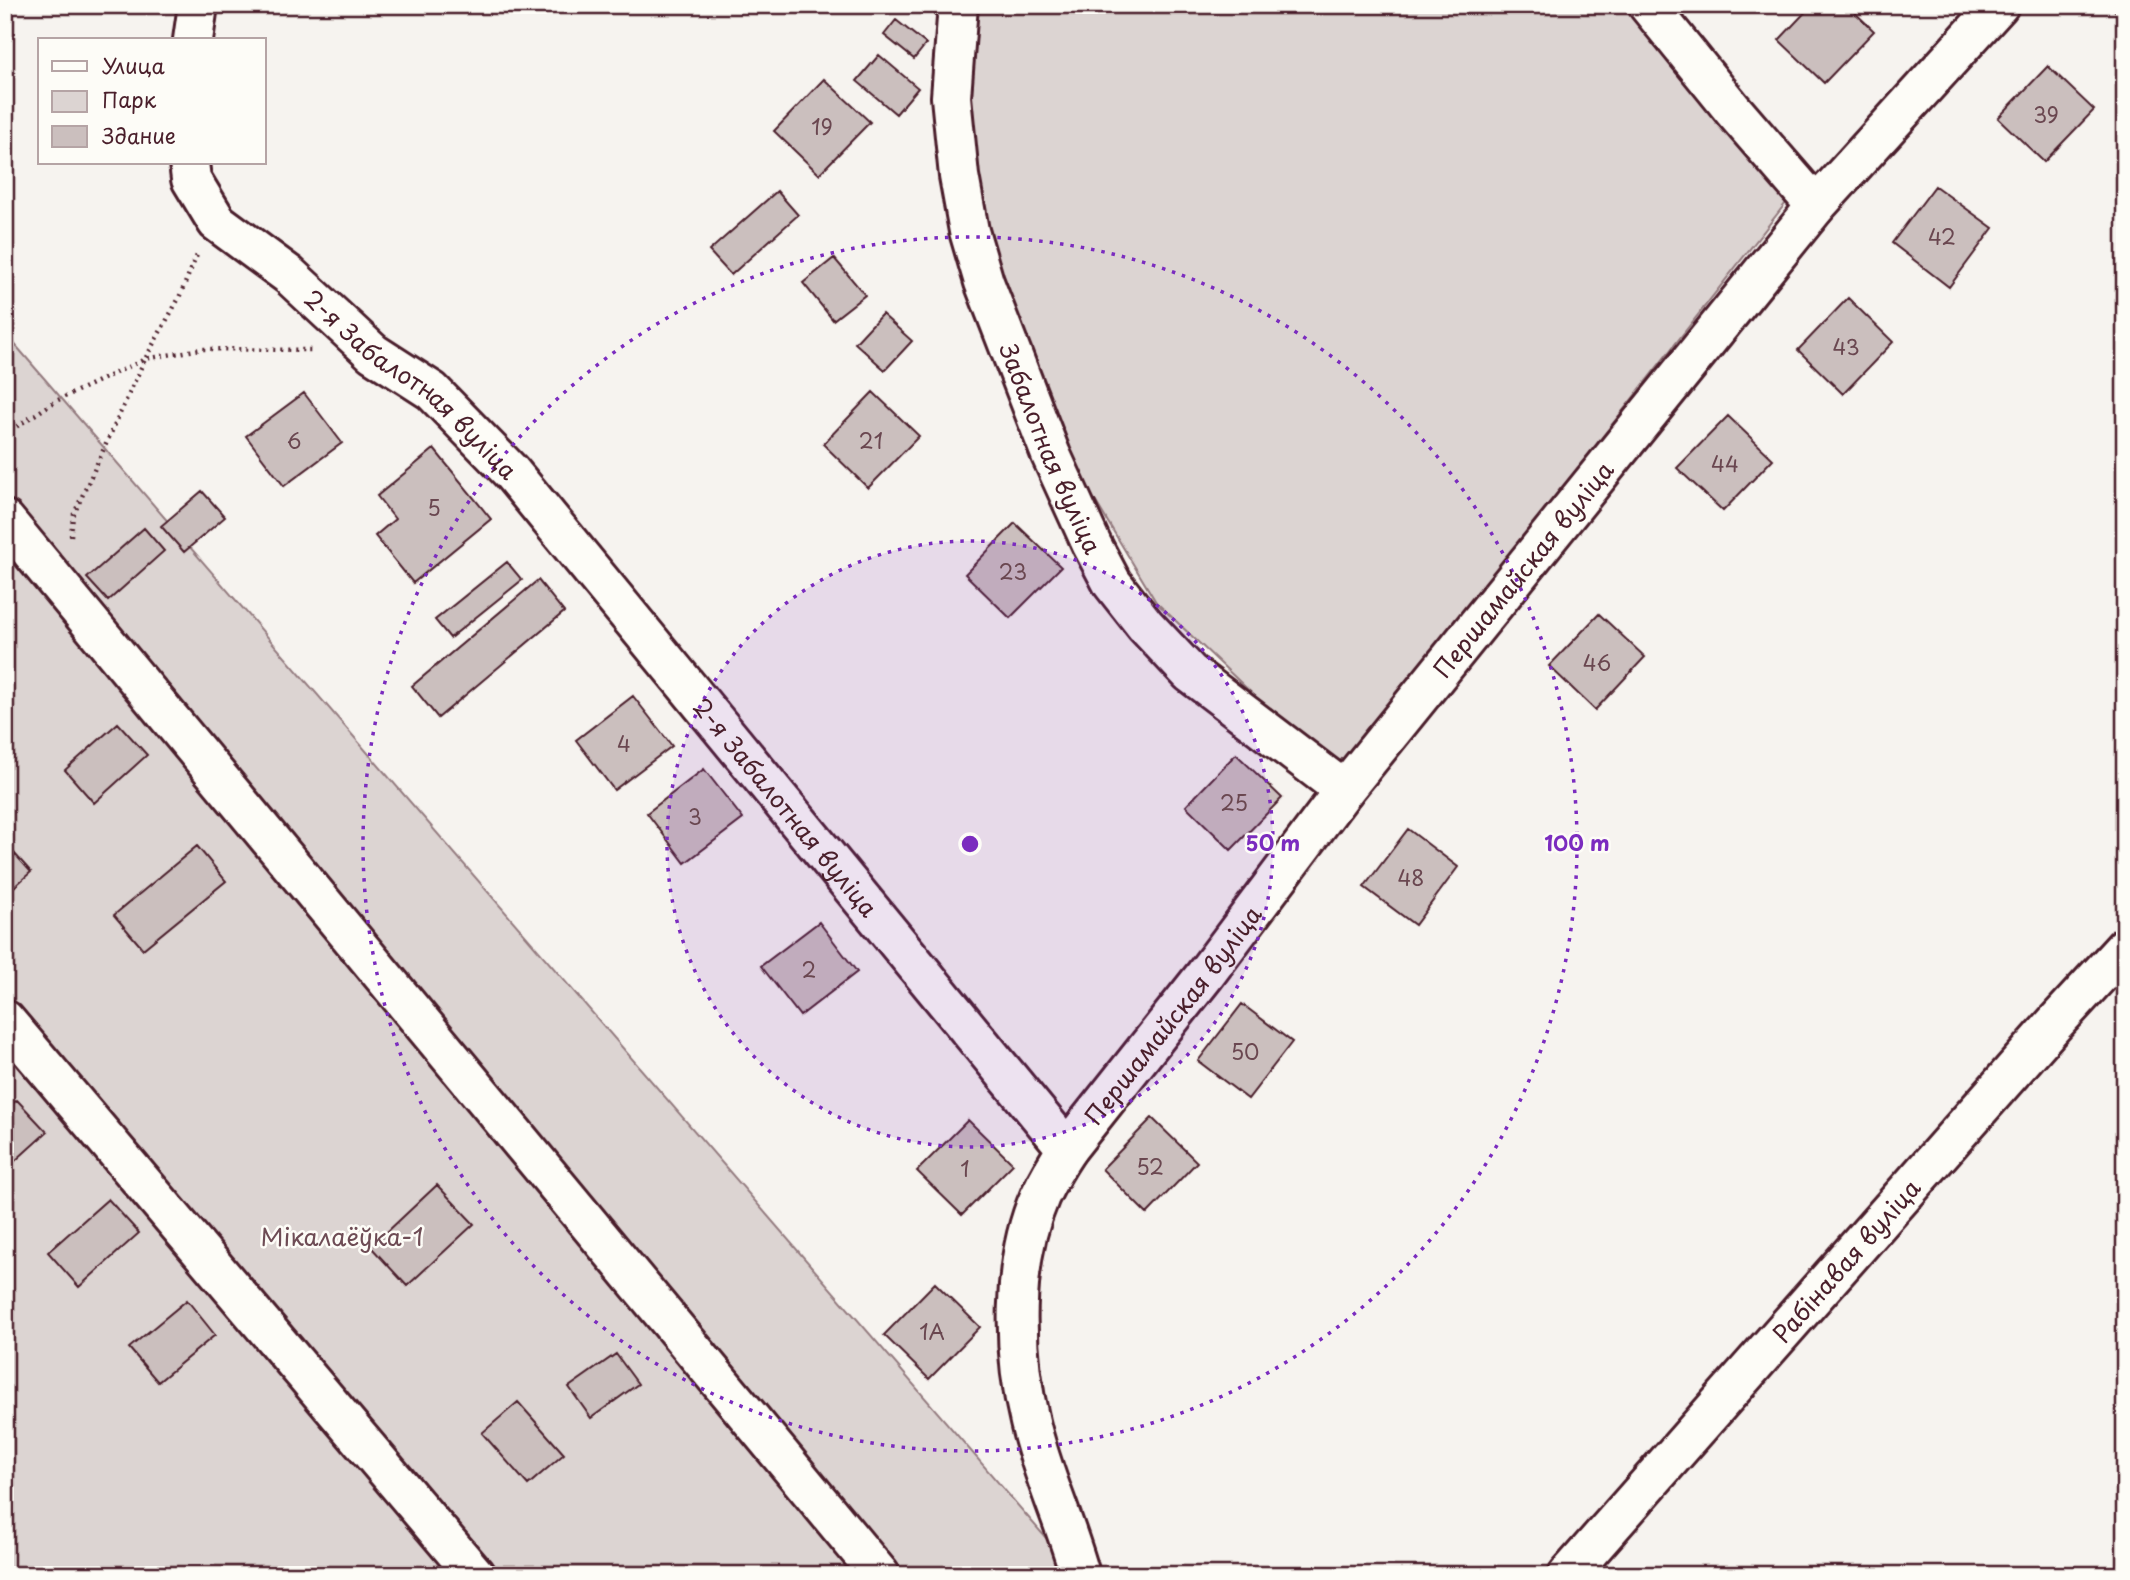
<svg xmlns="http://www.w3.org/2000/svg" width="2130" height="1580" viewBox="0 0 2130 1580" font-family="'Playpen Sans',sans-serif">
<style>
.green{fill:#dcd4d2;stroke:#937a7e;stroke-width:2}
.building{fill:#cbbfbe;stroke:#4a1f2b;stroke-width:2}
.lines{fill:none;stroke-linecap:round;stroke-linejoin:round}
.minor-casing{stroke:#4a1f2b;stroke-width:44}
.path{stroke:#4a1f2b;stroke-width:4.5;stroke-dasharray:2 5;stroke-linecap:butt}
.minor{stroke:#fdfcf7;stroke-width:38}
.ring{fill:none;stroke:#7b2cbf;stroke-width:3.5;stroke-dasharray:3.5 7}
.labels{text-anchor:middle;dominant-baseline:central;stroke-width:5;stroke-linejoin:round;paint-order:stroke}
.number-label{font-size:21px;fill:#6a4750}
.street-label{font-size:24px;fill:#4a1f2b;stroke:#fdfcf7}
.park-label{font-size:24px;fill:#6e4c55;stroke:#fdfcf7}
.centre{fill:#7b2cbf;stroke:#fdfcf7;stroke-width:3.5}
.ring-label{font-size:21px;text-anchor:middle;font-weight:bold;fill:#7b2cbf;stroke:#fdfcf7;stroke-width:5;stroke-linejoin:round;paint-order:stroke}
</style>
<rect width="100%" height="100%" fill="#f6f3ef"/>
<filter id="ink" filterUnits="userSpaceOnUse"><feTurbulence type="fractalNoise" baseFrequency=".0143" numOctaves="2"/><feDisplacementMap in="SourceGraphic" scale="14" xChannelSelector="R" yChannelSelector="G"/><feConvolveMatrix kernelMatrix="1 2 1 2 8 2 1 2 1" color-interpolation-filters="sRGB"/></filter>
<g filter="url(#ink)">
<path class="green" d="M978,5H1621L1789,199L1355,752L1336,764L1305,740L1261,702L1156,602L1079,474L1022,341L976,184L969,128L971,67Z
M5,333L1078,1575H5Z"/>
<path class="building" d="M1812,5H1847L1874,31L1824,83L1779,40Z
M2109,5H2125V20Z
M896,20L926,44L914,59L884,35Z
M879,55L918,88L896,114L857,81Z
M2048,66L2094,110L2044,162L1998,118Z
M824,79L870,122L819,174L774,131Z
M1935,186L1993,228L1949,287L1892,243Z
M777,191L798,215L731,275L709,251Z
M834,258L865,295L833,320L803,283Z
M1848,298L1893,342L1843,394L1798,350Z
M882,314L912,341L885,370L855,343Z
M873,392L919,436L868,488L823,444Z
M304,393L342,443L284,486L246,436Z
M1728,416L1773,459L1723,511L1677,468Z
M434,449L491,519L413,583L375,536L395,519L377,496Z
M202,491L225,517L184,552L161,526Z
M1015,523L1061,567L1010,618L965,574Z
M144,528L164,551L108,601L87,578Z
M507,562L522,580L450,638L435,620Z
M538,580L564,612L438,718L412,686Z
M1599,614L1645,657L1595,710L1549,666Z
M633,696L672,746L614,790L576,740Z
M118,723L147,755L94,803L65,770Z
M1236,754L1282,798L1231,850L1186,806Z
M704,769L743,819L685,863L647,813Z
M1408,829L1458,867L1415,925L1364,887Z
M5,843L31,872L5,895Z
M197,846L226,881L143,949L114,915Z
M819,922L857,972L800,1016L761,966Z
M1242,1004L1292,1042L1248,1099L1198,1061Z
M17,1100L47,1132L5,1170V1110Z
M1152,1118L1197,1162L1147,1214L1102,1169Z
M968,1120L1013,1164L962,1215L917,1171Z
M437,1185L474,1224L407,1286L371,1247Z
M108,1199L139,1233L79,1287L48,1252Z
M935,1283L980,1327L929,1379L884,1335Z
M187,1300L215,1335L158,1382L129,1348Z
M616,1354L638,1384L591,1418L569,1387Z
M518,1402L564,1454L528,1485L482,1433Z"/>
<g class="lines">
<g class="minor-casing">
<g id="minor">
<path id="s1" d="M958,5L951,97L959,176L969,231L984,282L1051,455L1092,545L1112,583L1145,625L1190,673L1344,790"/>
<path d="M1648,5L1733,110L1816,206"/>
<path d="M193,40L198,5"/>
<path id="s2" d="M189,163L191,179L217,222L289,275L373,353L432,391L511,472L1067,1149"/>
<path d="M5,520L880,1575"/>
<path d="M5,1020L475,1575"/>
<path id="s3" d="M1080,1575C1066,1523 1042,1475 1030,1422C1013,1353 1011,1262 1040,1196C1048,1179 1057,1164 1067,1149L1205,975L1344,790L1816,206L1999,5"/>
<path id="s4" d="M1568,1575L2056,1022L2125,947"/>
</g>
</g>
<path class="path" d="M5,434L56,401L145,359L178,300L197,255
M71,536L73,516L145,359L201,349L311,350"/>
<use href="#minor" class="minor"/>
</g>
</g>
<circle cx="970" cy="844" r="303" fill="#7b2cbf" fill-opacity=".12"/>
<g class="ring">
<circle cx="970" cy="844" r="303"/>
<circle cx="970" cy="844" r="607"/>
</g>
<g class="labels">
<g class="number-label">
<text x="2046" y="114">39</text>
<text x="822" y="126">19</text>
<text x="1942" y="236">42</text>
<text x="1846" y="346">43</text>
<text x="294" y="440">6</text>
<text x="871" y="440">21</text>
<text x="1725" y="463">44</text>
<text x="434" y="507">5</text>
<text x="1013" y="571">23</text>
<text x="1597" y="662">46</text>
<text x="624" y="743">4</text>
<text x="1234" y="802">25</text>
<text x="695" y="816">3</text>
<text x="1411" y="877">48</text>
<text x="809" y="969">2</text>
<text x="1245" y="1051">50</text>
<text x="1150" y="1166">52</text>
<text x="965" y="1168">1</text>
<text x="932" y="1331">1А</text>
</g>
<g class="street-label">
<text stroke="none"><textPath href="#s2" startOffset="320">2-я Забалотная вуліца</textPath></text>
<text stroke="none"><textPath href="#s1" startOffset="460">Забалотная вуліца</textPath></text>
<text stroke="none"><textPath href="#s3" startOffset="1183">Першамайская вуліца</textPath></text>
<text stroke="none"><textPath href="#s2" startOffset="887">2-я Забалотная вуліца</textPath></text>
<text stroke="none"><textPath href="#s3" startOffset="616">Першамайская вуліца</textPath></text>
<text stroke="none"><textPath href="#s4" startOffset="420">Рабінавая вуліца</textPath></text>
</g>
<g class="park-label">
<text x="342" y="1236">Мікалаёўка-1</text>
</g>
</g>
<circle cx="970" cy="844" r="10" class="centre"/>
<g class="ring-label">
<text x="1273" y="851">50 m</text>
<text x="1577" y="851">100 m</text>
</g>
<rect width="2130" height="1580" fill="none" stroke="#fdfcf7" stroke-width="28"/>
<rect x="14" y="14" width="2102" height="1552" fill="none" stroke="#4a1f2b" stroke-width="2.5" filter="url(#ink)"/>
<rect x="38" y="38" width="228" height="126" fill="#fdfcf7" stroke="#b5a4a5" stroke-width="2"/>
<rect x="52" y="61" width="35" height="10" fill="#fdfcf7" stroke="#b5a4a5" stroke-width="2"/>
<text x="102" y="74" font-size="21" fill="#4a1f2b">Улица</text>
<rect x="52" y="91" width="35" height="21" fill="#dcd4d2" stroke="#b5a4a5" stroke-width="2"/>
<text x="102" y="108" font-size="21" fill="#4a1f2b">Парк</text>
<rect x="52" y="126" width="35" height="21" fill="#cbbfbe" stroke="#b5a4a5" stroke-width="2"/>
<text x="102" y="144" font-size="21" fill="#4a1f2b">Здание</text>
</svg>
